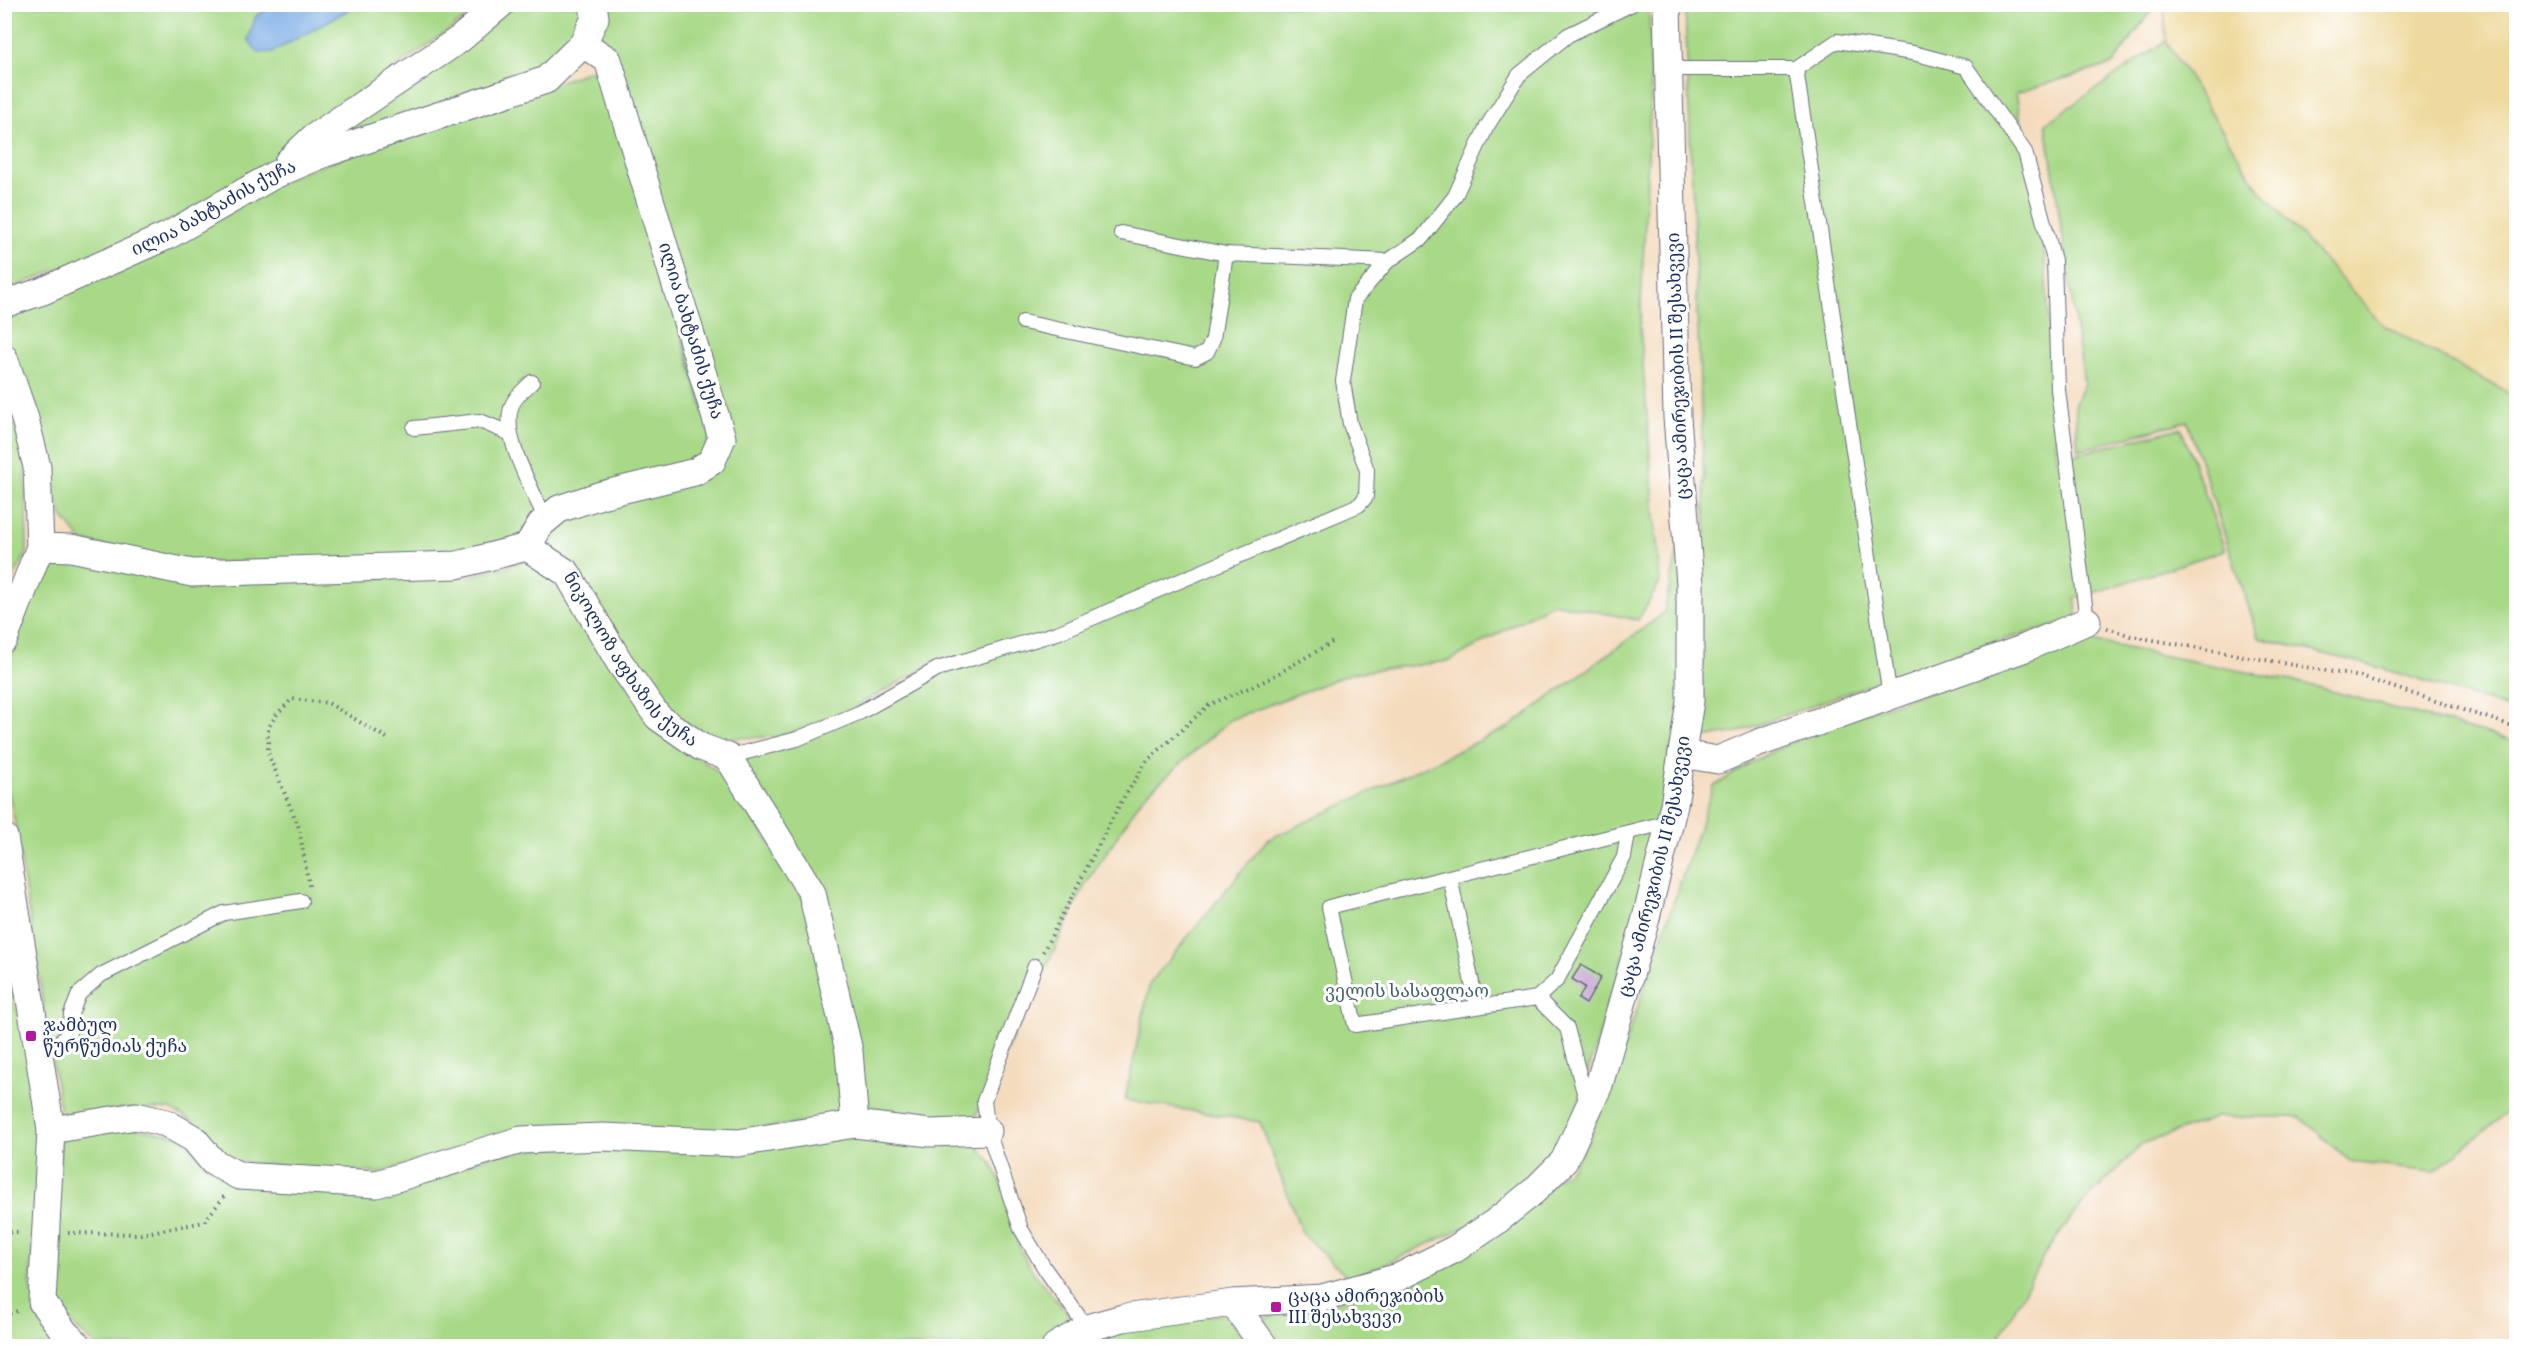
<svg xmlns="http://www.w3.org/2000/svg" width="2521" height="1351" viewBox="0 0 2521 1351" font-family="Vollkorn,'Noto Serif Georgian',serif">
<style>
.green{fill:#a8d987;stroke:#628472;stroke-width:1.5}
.sand{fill:#eeda9e;stroke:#84847e;stroke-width:1.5}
.water{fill:#78aae4;stroke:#4a6ca1;stroke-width:1.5}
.building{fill:#ccabd5}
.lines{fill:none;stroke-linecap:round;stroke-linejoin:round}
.lane-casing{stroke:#676b80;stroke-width:16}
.street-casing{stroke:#676b80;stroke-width:29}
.path{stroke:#676b80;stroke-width:4;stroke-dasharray:1.5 4.5;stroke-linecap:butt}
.lane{stroke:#fff;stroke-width:14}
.street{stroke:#fff;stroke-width:27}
.poi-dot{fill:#b5179e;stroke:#fff;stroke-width:2}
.labels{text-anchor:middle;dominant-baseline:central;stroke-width:6;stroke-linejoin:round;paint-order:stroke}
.street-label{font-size:18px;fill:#1b2f5e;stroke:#fff}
.park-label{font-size:18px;fill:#45626a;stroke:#fff}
.poi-label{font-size:18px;fill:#1b2f5e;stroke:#fff;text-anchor:start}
</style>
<rect width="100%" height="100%" fill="#fff"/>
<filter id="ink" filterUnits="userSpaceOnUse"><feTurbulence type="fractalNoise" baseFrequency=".0167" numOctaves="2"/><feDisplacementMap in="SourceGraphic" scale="12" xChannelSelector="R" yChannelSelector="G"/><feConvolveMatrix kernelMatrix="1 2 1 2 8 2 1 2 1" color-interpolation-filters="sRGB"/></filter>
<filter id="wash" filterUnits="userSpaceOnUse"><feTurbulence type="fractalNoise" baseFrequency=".008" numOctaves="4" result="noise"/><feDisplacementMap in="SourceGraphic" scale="24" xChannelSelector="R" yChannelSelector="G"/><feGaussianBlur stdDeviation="1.35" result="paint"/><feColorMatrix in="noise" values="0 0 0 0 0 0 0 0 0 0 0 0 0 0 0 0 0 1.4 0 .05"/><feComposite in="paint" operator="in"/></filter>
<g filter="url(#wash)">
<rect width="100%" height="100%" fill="#f4dbbe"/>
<path class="green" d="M5,5H275L256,16L273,52L357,5H484L298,137L271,165L161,227L5,291Z
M515,5H583L580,23L559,53L528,75L320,147L468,43Z
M605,5H1649L1651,92L1640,327L1660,582L1638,620L1553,603L1449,661L1352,673L1230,720L1142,798L1084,887L975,1117L962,1125L871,1116L862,1103L845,994L742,760L942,672L937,661L845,713L779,737L715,738L677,721L547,540V531L556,522L718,463L597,42Z
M1685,5H2151L2152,9L2113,64L2016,93L2045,258L2057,459L2181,428L2225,550L2075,599L2078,620L1972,648L1738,732L1671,743L1657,847L1568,1137L1520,1186L1467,1226L1350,1280L1302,1233L1260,1122L1125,1100L1150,983L1267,840L1509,727L1664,613L1681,535L1706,533Z
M2166,41L2259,189L2383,325L2516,397V710L2374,666L2259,638L2187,421L2078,450L2075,403L2084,383L2046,123Z
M601,67L712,431L706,450L697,459L516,544L451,558L197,563L82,541L62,516L51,485L48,454L30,396L5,335L4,314L297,174Z
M4,392L25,457L27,553L5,592Z
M48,554L190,582L471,576L530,559L553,575L663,735L722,774L803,891L837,1043L843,1118L742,1131L506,1134L379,1173L235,1162L193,1122L171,1109H119L61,1117L15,823L5,775L4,680L19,629Z
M2086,640L2306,684L2516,742V1112L2509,1111L2433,1172L2351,1162L2300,1117H2217L2142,1144L2081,1206L2045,1253L1995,1346H1272L1269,1343L1265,1318L1368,1295L1569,1171L1588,1142L1623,1050L1713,787L1753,761L1826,726Z
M4,881L16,1010L31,1042L39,1147L30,1291L65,1346H5Z
M115,1125L181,1136L205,1164L376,1192L508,1151L853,1132L968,1140C1011,1166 1004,1220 1025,1259C1036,1279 1055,1297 1069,1314C1068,1333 1054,1339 1039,1346H97C73,1327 59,1314 50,1284L61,1135Z
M1225,1314L1253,1346H1074L1109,1329Z"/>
<path class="sand" d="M2164,5H2516V397L2383,325L2259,189L2166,41Z"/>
<path class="water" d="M275,5V4L357,5L273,52L258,53L248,39L256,16Z"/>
<g id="blocks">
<path class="building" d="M1581,965L1601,977L1586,1004L1578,999L1585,987L1572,979Z"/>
</g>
</g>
<g filter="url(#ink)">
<use href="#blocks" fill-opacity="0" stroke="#676b80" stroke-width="1.5"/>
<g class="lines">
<g class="lane-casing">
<path id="lane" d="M1669,69H1796L1837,41L1913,53L1966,67L2025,152L2054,260L2058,390L2087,621
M1796,69L1890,697
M1121,233L1226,254L1388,261
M1023,322L1195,358L1207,352L1213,339L1226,254
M532,382C526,388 517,395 513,403C498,432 534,492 546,520
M414,428L480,421L511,434
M728,757L797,739L861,712L937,669L1057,633L1359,505L1366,497L1367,470L1350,424L1343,381L1355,299L1388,261L1422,238L1455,196L1486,128L1519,75L1568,35L1632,4
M1450,877L1477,1007
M1035,966L984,1101L988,1131L1021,1229L1045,1269L1087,1328
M1537,998L1557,980L1624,857L1628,833
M37,1051L59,1043L69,1033L71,1014L79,994L101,975L224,913L301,901
M1587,1104L1567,1028L1537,998L1355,1025L1329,907L1669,822"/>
</g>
<g class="street-casing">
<g id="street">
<path d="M288,162L313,138L460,39L501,4"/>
<path id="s1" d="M4,304L43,291L169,235L274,175L323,154L546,80L583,44L595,18L593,4"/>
<path d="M4,358L25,419L37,467L40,547L4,639"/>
<path id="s2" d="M40,547L71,548L192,573L457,565L527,547L567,573L620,663L658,717L701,747L728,757L812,893L849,1051L855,1124"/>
<path d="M527,547L541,524L559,509L601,495L695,472L712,461L722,438L608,60L583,44"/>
<path d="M1682,754L1718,760L1756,744L2025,648L2087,621"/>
<path d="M4,837L51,1130L42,1302L66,1334L79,1346"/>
<path d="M51,1130L136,1116L166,1123L194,1139L213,1162L239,1176L377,1184L521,1140L603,1137L738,1143L855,1124L930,1133L988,1131"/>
<path d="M1233,1303L1264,1346"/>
<path id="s3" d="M1056,1346L1087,1328L1123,1318L1233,1303L1322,1298L1399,1277L1455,1249L1494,1223L1534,1191L1564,1161L1599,1085L1645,922L1674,805L1690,701V584L1677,417L1667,4"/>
</g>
</g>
<path class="path" d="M2107,628L2131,636L2361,677L2516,727
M309,886L299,828L268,753V728L277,714L292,699L328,703L390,740
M1043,952L1120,804L1147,761L1209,705L1267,680L1336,640
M4,1232H22
M68,1233L141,1234L204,1222L226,1194
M4,1315L21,1310"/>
<use href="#lane" class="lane"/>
<use href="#street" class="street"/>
</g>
</g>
<g class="poi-dot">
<rect x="25" y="1030" width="12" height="12" rx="3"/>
<rect x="1270" y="1301" width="12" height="12" rx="3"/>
</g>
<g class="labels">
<g class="street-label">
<text stroke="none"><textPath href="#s1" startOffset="231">ილია ბახტაძის ქუჩა</textPath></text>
<text transform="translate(690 331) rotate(73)">ილია ბახტაძის ქუჩა</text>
<text transform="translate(1679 366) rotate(-92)">ცაცა ამირეჯიბის II შესახვევი</text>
<text stroke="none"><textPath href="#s2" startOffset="648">ნიკოლოზ აფხაზის ქუჩა</textPath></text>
<text stroke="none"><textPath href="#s3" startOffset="866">ცაცა ამირეჯიბის II შესახვევი</textPath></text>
</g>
<g class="park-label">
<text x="1407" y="992">ველის სასაფლაო</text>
</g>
<g class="poi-label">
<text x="43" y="1026">ჯამბულ<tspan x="43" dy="21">წურწუმიას ქუჩა</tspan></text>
<text x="1288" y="1297">ცაცა ამირეჯიბის<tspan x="1288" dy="21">III შესახვევი</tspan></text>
</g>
</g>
<rect width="2521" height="1351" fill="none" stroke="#fff" stroke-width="24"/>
</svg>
